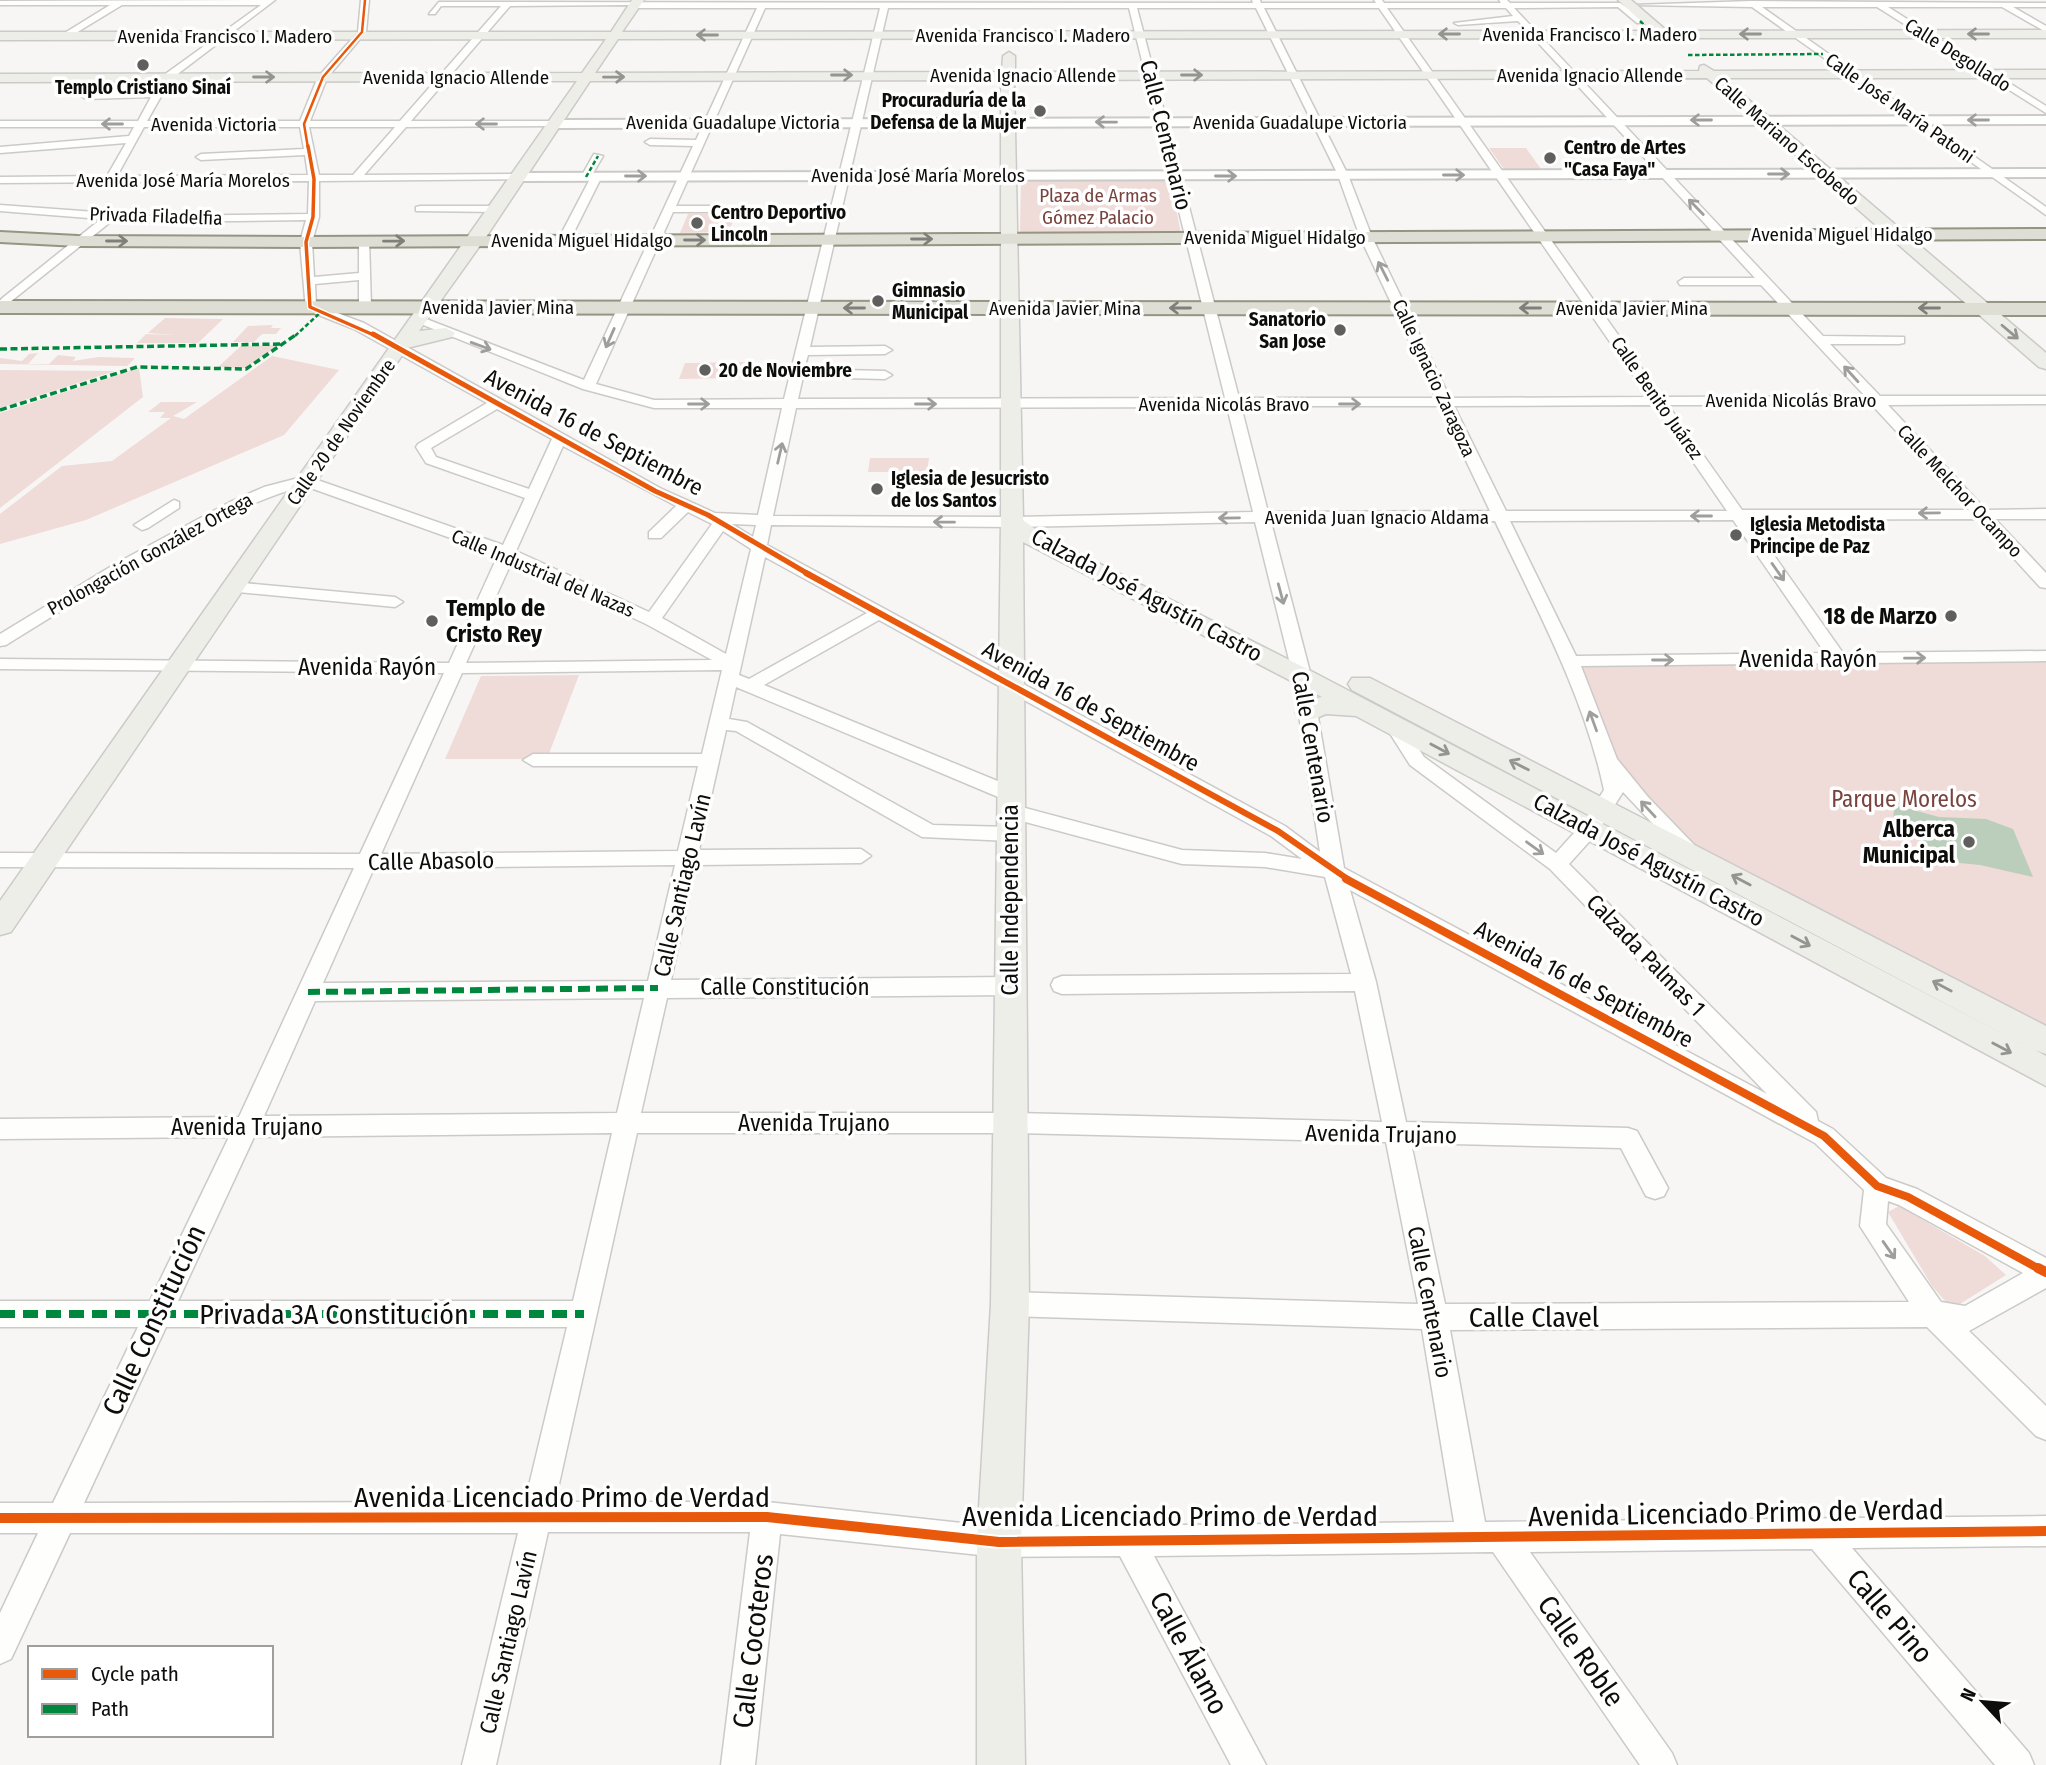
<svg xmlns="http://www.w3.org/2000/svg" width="2046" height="1765" viewBox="0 0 2046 1765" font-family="'Fira Sans Condensed',sans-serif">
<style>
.green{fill:#efdbd8}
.water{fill:#bbcdbb}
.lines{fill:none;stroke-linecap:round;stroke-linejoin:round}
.minor-casing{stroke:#cbcac9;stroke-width:3}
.tertiary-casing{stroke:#cbcac9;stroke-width:4}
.secondary-casing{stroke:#cbcac9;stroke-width:3}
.primary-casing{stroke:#949583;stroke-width:4}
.minor{fill:#fefefd;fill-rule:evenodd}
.tertiary{fill:#fefefd;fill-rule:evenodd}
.secondary{fill:#eeeee9;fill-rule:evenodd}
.primary{fill:#deded5;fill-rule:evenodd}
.quiet-far3{stroke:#00873e;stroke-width:2.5;stroke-dasharray:4.5 2.5;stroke-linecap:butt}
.quiet-far2{stroke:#00873e;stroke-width:3.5;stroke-dasharray:7 3.5;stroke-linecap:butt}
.quiet-far1{stroke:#00873e;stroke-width:6;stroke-dasharray:12 6;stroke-linecap:butt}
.quiet{stroke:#00873e;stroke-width:8;stroke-dasharray:15 8;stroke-linecap:butt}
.cycleway-far5-casing{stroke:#fff;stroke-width:4.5}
.cycleway-far4-casing{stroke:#fff;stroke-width:6}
.cycleway-far3-casing{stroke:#fff;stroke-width:8}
.cycleway-far2-casing{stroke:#fff;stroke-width:10}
.cycleway-far1-casing{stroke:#fff;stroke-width:12}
.cycleway-casing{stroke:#fff;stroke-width:14}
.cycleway-far5{stroke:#e8590c;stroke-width:2.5}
.cycleway-far4{stroke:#e8590c;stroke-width:3.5}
.cycleway-far3{stroke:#e8590c;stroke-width:5}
.cycleway-far2{stroke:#e8590c;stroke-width:6}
.cycleway-far1{stroke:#e8590c;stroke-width:8}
.cycleway{stroke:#e8590c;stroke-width:10}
.oneway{stroke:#949490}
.oneway2{stroke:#9e9e9c}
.oneway3{stroke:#80807a}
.poi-dot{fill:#5f5f5d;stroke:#fff;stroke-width:2.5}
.labels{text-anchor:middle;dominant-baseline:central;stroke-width:7;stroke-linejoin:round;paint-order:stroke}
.far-street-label{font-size:19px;fill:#0d0d0b;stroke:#fff}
.far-poi-label{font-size:19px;font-weight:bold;fill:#0d0d0b;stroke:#fff;text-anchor:start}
.far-park-label{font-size:19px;fill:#78423e;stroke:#fff}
.street-label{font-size:23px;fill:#0d0d0b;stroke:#fff}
.poi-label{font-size:23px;font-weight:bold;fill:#0d0d0b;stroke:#fff;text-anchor:end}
.park-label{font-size:23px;fill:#78423e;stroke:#fff}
.near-street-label{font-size:28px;fill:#0d0d0b;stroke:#fff}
</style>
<rect width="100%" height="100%" fill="#f8f6f4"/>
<path class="green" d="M1489,148H1526L1541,169H1504Z
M1021,178H1170L1181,234H1020Z
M688,214H737L728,232L680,233Z
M165,318L223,319L198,343H137L146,334L176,335L148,333Z
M273,325L271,328H281L276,334H262L254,342H233L248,326Z
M279,345L245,368L218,367L241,346Z
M38,353L28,364H49L58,355L76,357L73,361L99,357L135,358L127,366L0,364V358L22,361L29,354Z
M272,356L339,370L284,435L86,520L0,544V514L62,466L112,461L171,418H160L165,412H148L161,402H197L173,416L184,419Z
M746,362L740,378L679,379L685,363Z
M139,368L143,397L0,508V413Z
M0,370L115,371L0,408Z
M870,458H929L927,472H868Z
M2046,657V1033L1710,858L1673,828L1618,763L1571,661Z
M579,675L547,759H445L481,676Z
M1899,1206L1985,1256L2006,1275L1952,1309L1932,1286L1888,1212Z"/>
<path class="water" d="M1895,805L1939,817L1986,819L2013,829L2033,877L1980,865L1939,861L1912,833L1892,825Z"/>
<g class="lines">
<g class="minor-casing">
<path id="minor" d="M275,0L171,79L147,121H300L318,77L358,32L361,0H369L366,32L327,78L310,121H400L501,6H441L435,14H429L439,2L1253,3L1252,0H1260L1261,3H1376L1374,0H1382L1384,3H1501L1499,0H1507L1510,3H1620L1643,19V23H1637L1618,7L1514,8L1823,336L1904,337V343L1899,344H1830L1880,396H2046V404L1888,405L1986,510L2046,509V519H1995L2046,573V588L2040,587L1978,519L1749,520L1843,653L2046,651V661L1581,666L1617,759L1648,797L1701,852L1691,859L1684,857L1623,792L1597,833L1569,864L1816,1112L1818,1121L1833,1129L1886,1178L1917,1189L2046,1258V1288L1969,1331L2046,1406V1440L2036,1436L1927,1327L1450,1330L1485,1522L2046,1516V1546L1852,1548L2029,1753L2034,1765H1995L1812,1549L1530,1552L1672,1753L1677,1765H1640L1493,1552L1154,1556L1266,1765H1231L1120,1556L999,1557L780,1534L755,1765H721L750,1532H548L496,1765H462L518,1533H70L11,1659L0,1664V1613L38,1533H0V1503H53L138,1327H0V1301H150L229,1137L0,1139V1119L239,1117L354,868L0,867V853L360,854L444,673L0,669V659L449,663L498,555L305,486C260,497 223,518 182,540C122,573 64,609 6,645L0,646V634L115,564L232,501L264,487L306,476L503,545L525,498L426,463L416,447L418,444L487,403L354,329L306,310L300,242L306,220L150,222L113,220L0,310V300L101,219L0,211V205L150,216L308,214L309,181L0,183V177L107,176L126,143L0,153V147L129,136L134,127H0V121H138L151,97L86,99L81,96L86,93L154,91L164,75L261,5H122L66,39L63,34L110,5H0V1ZM630,5L634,8H757L696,140L650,139L645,142L650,145L693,146L584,380L421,317L411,320L583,389L654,408H782L758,515L715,513L660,488L364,323L316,305L315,284L359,280V307L365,311L371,307L369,239L359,241V273L314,277L312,242L319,217V181L523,179L524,177L519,174L364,175L406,127L557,126L554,121H411L510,6ZM765,8H880L784,399L654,400L596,384L673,212H710L716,209L710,206H676ZM888,8H1129L1225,398L798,399L803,377L885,379L892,375L885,371L804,369L808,355L885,354L892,350L885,346L810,347ZM1137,8H1256L1338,175L1360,237L1436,398H1239ZM1264,8H1379L1648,397L1450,398L1372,237L1348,175ZM1387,8H1506L1513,16L1454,23L1458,25L1518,21L1755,278H1684L1678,282L1680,285H1761L1865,396L1662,397ZM144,127H300L304,149L201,154L196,157L201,160L305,155L308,175L117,176ZM309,127H395L353,175H319ZM1654,405L1727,511H1506L1454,406ZM1668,405H1872L1969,510H1742ZM1241,406H1440L1490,511L1268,512ZM1227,407L1253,512L1012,517L773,516L796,408ZM497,409L552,439L529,489L436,457L431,448ZM563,446L676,506L649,532V538H661L688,512L712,524L649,612L516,551ZM1733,520L1825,653L1576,656L1510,521ZM1495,521C1536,608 1584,695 1604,790L1583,823L1556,853L1424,757L1400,720H1386L1384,724L1410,765L1550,869L1767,1094L1344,868L1311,676L1271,522ZM1255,522L1293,676L1320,852L1285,826L767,545L771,525L1012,527ZM732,524L756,525L753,537ZM723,531L751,549L726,654L662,618ZM765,557L867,613L749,679L739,675ZM512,561L646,624L712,660L466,663ZM879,620L1271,836L1302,859L1265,853L1182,850L1010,804L1003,806L1000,811L1003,816L1182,864L1265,867L1325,877L1351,974L1062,976L1054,979L1051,985L1054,991L1062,994L1355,991L1382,1122L1011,1113H641L667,998L1010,995L1018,992L1021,986L1018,980L1010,977L671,980L696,865L861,863L871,856L861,849L699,850L726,730L736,731L922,837L1010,841L1020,834L1010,827L933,825L747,722L729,719L736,687L1003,799H1017L1020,794L1017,789L764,685ZM722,670L702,754H533L523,760L533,766H698L678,851L381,854L462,673ZM675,865L648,981L323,983L374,868ZM1350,890L1815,1143L1864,1190L1860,1226L1909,1302L1445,1304L1411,1143L1621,1148L1646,1196L1655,1199L1664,1196L1668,1188L1637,1131L1628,1128L1406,1122L1376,982ZM644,998L617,1113L264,1116L315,1001ZM612,1133L573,1301H178L254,1137ZM637,1133H1011L1386,1142L1418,1304L1010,1292L1000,1295L996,1304L1000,1313L1010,1316L1422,1329L1454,1522L999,1527L767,1502H555ZM1888,1201L1899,1205L2023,1273L1965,1306L1941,1302L1886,1224ZM166,1327H567L525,1502L84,1503Z
M1751,1L2046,3V7H2013L2046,26V32L2002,7H1888L2046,106V113L1877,7H1762L2046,207V215L1752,7L1633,5Z
M594,154L603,156L592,175L597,173L602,176L570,240L560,242L558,240L591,177L586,180L581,177Z
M420,206H498L504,209L498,212L416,211V207Z
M174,500L179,502V508L148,528L142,530L134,525Z
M233,582L395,597L403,602L395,607L227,591V583Z"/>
</g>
<g class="tertiary-casing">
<path id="tertiary" d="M2046,116V124L554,128L548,124L554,120Z
M2046,169V177L519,181L512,177L519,173Z"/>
</g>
<g class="secondary-casing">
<path id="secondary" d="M632,0H644L622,32L1652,31L1618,0H1631L1667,31L2046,30V38H1674L1669,43L1661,38L618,39L595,73L1002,72L1003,56L1009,52L1015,56V72L1699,71L1700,66L1704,65L1714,71L2046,70V78H1723L2046,353V369L2039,367L1707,78L1014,80L1023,520L1043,535L1311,671L2020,1043L1352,690L1348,684L1352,678H1370L2046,1026V1054L2035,1050L2046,1056V1086L1356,716L1326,714L1309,721L1300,719L1296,713L1312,699L1322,697L1023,542L1029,1304L1021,1542L1025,1765H977V1542L991,1304L1001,522V80L590,81L484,240L419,331L446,328L455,333L452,337L407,348L11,932L0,935V901L577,81L0,82V74L582,73L606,39L0,40V32H611Z"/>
</g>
<g class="primary-casing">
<path id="primary" d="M2046,229V239L306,247L78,246L0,242V232L78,236L306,237Z
M0,301L2046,303V315L0,313Z"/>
</g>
<use href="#minor" class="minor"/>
<use href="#tertiary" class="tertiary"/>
<use href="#secondary" class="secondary"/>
<use href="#primary" class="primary"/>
<path class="quiet-far3" d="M1640,21L1654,34
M1688,55L1823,54
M586,177L598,156
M295,336L321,312"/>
<path class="quiet-far2" d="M0,349L282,344
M0,410L137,367L246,369L297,334"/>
<path class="quiet-far1" d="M308,992L658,988"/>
<path class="quiet" d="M0,1314H584"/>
<g class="cycleway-far5-casing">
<path id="cycleway-far5" d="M308,148L304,124L323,77L362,32L365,0"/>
</g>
<g class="cycleway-far4-casing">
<path id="cycleway-far4" d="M308,146L314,179L313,217L306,242L310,307L376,336"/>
</g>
<g class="cycleway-far3-casing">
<path id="cycleway-far3" d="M373,334L655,491L708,515L810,575"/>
</g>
<g class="cycleway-far2-casing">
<path id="cycleway-far2" d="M806,573L1278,831L1349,880"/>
</g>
<g class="cycleway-far1-casing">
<path id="cycleway-far1" d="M1346,879L1824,1136L1877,1186L1908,1197L2041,1270"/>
</g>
<g class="cycleway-casing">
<path id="cycleway" d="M2038,1268L2046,1272
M0,1518L767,1517L999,1542L2046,1531"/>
</g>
<use href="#cycleway-far5" class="cycleway-far5"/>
<use href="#cycleway-far4" class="cycleway-far4"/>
<use href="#cycleway-far3" class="cycleway-far3"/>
<use href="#cycleway-far2" class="cycleway-far2"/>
<use href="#cycleway-far1" class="cycleway-far1"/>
<use href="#cycleway" class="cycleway"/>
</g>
<defs><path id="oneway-shaft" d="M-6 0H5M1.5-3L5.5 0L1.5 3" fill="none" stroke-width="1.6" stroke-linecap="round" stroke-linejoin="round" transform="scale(1.75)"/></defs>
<g class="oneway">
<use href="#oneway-shaft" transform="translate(1449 34) rotate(180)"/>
<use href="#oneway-shaft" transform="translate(1750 34) rotate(180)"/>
<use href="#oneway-shaft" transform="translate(1978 34) rotate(180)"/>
<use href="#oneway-shaft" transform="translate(707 35) rotate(180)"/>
<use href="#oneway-shaft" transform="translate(842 75)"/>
<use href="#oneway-shaft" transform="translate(1192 75)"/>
<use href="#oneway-shaft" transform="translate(264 77)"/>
<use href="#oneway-shaft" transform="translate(614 77) rotate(-1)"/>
<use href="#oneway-shaft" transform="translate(2010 332) rotate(40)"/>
<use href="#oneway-shaft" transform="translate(1440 749) rotate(28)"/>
<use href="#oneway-shaft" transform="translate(1519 765) rotate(-153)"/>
<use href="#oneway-shaft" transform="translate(1741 880) rotate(-152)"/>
<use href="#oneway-shaft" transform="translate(1801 941) rotate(28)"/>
<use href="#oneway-shaft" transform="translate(1942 986) rotate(-152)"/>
<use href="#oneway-shaft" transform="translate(2002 1048) rotate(28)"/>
</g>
<g class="oneway2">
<use href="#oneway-shaft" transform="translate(1701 120) rotate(180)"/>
<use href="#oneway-shaft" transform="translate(1978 120) rotate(180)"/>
<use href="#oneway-shaft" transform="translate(1106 122) rotate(-179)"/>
<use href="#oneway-shaft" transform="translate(112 124) rotate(-180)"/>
<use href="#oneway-shaft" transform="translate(486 124) rotate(180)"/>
<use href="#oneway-shaft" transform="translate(1779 174)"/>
<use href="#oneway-shaft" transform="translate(1454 175)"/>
<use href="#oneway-shaft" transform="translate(636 176)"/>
<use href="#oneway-shaft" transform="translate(1226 176)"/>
<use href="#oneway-shaft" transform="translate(1696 207) rotate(-134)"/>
<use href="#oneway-shaft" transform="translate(1383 271) rotate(-117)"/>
<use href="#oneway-shaft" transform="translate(610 338) rotate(114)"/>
<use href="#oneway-shaft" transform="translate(481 346) rotate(20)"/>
<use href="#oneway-shaft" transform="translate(1851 374) rotate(-132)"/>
<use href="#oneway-shaft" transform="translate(699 404)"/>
<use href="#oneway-shaft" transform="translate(926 404)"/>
<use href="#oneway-shaft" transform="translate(1350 404)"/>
<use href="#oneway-shaft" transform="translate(780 453) rotate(-77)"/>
<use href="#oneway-shaft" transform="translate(1929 513) rotate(179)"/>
<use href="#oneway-shaft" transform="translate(1701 516) rotate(-180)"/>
<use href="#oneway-shaft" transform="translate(1229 518) rotate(179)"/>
<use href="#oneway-shaft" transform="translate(944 522) rotate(-179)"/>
<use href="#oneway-shaft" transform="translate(1778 572) rotate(55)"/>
<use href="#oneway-shaft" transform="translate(1281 594) rotate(75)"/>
<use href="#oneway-shaft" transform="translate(1915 658) rotate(-1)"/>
<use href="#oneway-shaft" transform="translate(1663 660)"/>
<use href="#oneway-shaft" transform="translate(1593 721) rotate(-110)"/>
<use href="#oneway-shaft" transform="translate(1648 809) rotate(-133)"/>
<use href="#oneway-shaft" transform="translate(1535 848) rotate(36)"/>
<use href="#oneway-shaft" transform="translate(1889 1250) rotate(55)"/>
</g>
<g class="oneway3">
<use href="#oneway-shaft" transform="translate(922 239)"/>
<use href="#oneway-shaft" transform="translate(695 240)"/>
<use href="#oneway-shaft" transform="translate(117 241)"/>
<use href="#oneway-shaft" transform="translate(394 241) rotate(-1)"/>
<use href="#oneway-shaft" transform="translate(854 308) rotate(-180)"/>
<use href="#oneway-shaft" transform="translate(1180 308) rotate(-180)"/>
<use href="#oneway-shaft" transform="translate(1530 308) rotate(-180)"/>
<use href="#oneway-shaft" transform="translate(1929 308) rotate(-180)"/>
</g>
<g class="poi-dot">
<circle cx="143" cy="65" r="7"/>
<circle cx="1040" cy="111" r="7"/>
<circle cx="1550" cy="158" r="7"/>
<circle cx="697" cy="223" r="7"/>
<circle cx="878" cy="301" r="7"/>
<circle cx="1340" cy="330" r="7"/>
<circle cx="705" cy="370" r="7"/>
<circle cx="877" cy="489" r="7"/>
<circle cx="1736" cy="535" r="7"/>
<circle cx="1951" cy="616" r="7"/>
<circle cx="432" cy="621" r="7"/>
<circle cx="1969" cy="842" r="7"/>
</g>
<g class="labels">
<g class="far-street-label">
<text x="1590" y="34">Avenida Francisco I. Madero</text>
<text x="1023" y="35">Avenida Francisco I. Madero</text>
<text x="225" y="36">Avenida Francisco I. Madero</text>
<text transform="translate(1958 55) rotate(32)">Calle Degollado</text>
<text x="1023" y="75">Avenida Ignacio Allende</text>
<text x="1590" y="75">Avenida Ignacio Allende</text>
<text x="456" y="77">Avenida Ignacio Allende</text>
<text transform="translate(1900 108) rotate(35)">Calle José María Patoni</text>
<text x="733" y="122">Avenida Guadalupe Victoria</text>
<text x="1300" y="122">Avenida Guadalupe Victoria</text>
<text x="214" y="124">Avenida Victoria</text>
<text transform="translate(1787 141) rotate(41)">Calle Mariano Escobedo</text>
<text x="918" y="175">Avenida José María Morelos</text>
<text x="183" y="180">Avenida José María Morelos</text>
<text transform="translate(156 216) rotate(2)">Privada Filadelfia</text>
<text x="1842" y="234">Avenida Miguel Hidalgo</text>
<text x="1275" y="237">Avenida Miguel Hidalgo</text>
<text x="582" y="240">Avenida Miguel Hidalgo</text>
<text x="498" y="307">Avenida Javier Mina</text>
<text x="1065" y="308">Avenida Javier Mina</text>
<text x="1632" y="308">Avenida Javier Mina</text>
<text transform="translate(1434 378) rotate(65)">Calle Ignacio Zaragoza</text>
<text transform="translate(1657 398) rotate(55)">Calle Benito Juárez</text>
<text x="1791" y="400">Avenida Nicolás Bravo</text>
<text x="1224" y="404">Avenida Nicolás Bravo</text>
<text transform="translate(341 432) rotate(-55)">Calle 20 de Noviembre</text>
<text transform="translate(1960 491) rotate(47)">Calle Melchor Ocampo</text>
<text x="1377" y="517">Avenida Juan Ignacio Aldama</text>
<text transform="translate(150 554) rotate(-29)">Prolongación González Ortega</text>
<text transform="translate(543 573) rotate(23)">Calle Industrial del Nazas</text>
</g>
<g class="far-poi-label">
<text x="143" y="87" text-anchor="middle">Templo Cristiano Sinaí</text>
<text x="1026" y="100" text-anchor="end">Procuraduría de la<tspan x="1026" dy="22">Defensa de la Mujer</tspan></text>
<text x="1564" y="147">Centro de Artes<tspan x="1564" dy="22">"Casa Faya"</tspan></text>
<text x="711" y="212">Centro Deportivo<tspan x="711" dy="22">Lincoln</tspan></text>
<text x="892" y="290">Gimnasio<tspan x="892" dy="22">Municipal</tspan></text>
<text x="1326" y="319" text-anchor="end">Sanatorio<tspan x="1326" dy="22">San Jose</tspan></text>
<text x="719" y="370">20 de Noviembre</text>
<text x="891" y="478">Iglesia de Jesucristo<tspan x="891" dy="22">de los Santos</tspan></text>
<text x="1750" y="524">Iglesia Metodista<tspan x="1750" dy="22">Principe de Paz</tspan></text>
</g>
<g class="far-park-label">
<text x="1098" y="195">Plaza de Armas<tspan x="1098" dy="22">Gómez Palacio</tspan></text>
</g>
<g class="street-label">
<text transform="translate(1166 135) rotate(76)">Calle Centenario</text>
<text transform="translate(594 432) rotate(28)">Avenida 16 de Septiembre</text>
<text transform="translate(1147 595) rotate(28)">Calzada José Agustín Castro</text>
<text x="1808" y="659">Avenida Rayón</text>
<text x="367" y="667">Avenida Rayón</text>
<text transform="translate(1091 706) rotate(29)">Avenida 16 de Septiembre</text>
<text transform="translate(1313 747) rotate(80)">Calle Centenario</text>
<text transform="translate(1649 860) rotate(28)">Calzada José Agustín Castro</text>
<text transform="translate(431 861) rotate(-1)">Calle Abasolo</text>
<text transform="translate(682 885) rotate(-77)">Calle Santiago Lavín</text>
<text transform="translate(1010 900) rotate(-90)">Calle Independencia</text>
<text transform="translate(1646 955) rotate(46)">Calzada Palmas 1</text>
<text transform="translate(1584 984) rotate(28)">Avenida 16 de Septiembre</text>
<text x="785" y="987">Calle Constitución</text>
<text x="814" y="1123">Avenida Trujano</text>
<text x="247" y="1127">Avenida Trujano</text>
<text transform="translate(1381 1134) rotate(1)">Avenida Trujano</text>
<text transform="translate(1430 1302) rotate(79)">Calle Centenario</text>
<text transform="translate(508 1642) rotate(-77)">Calle Santiago Lavín</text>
</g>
<g class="poi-label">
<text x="446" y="608" text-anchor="start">Templo de<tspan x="446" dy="26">Cristo Rey</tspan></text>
<text x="1937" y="616">18 de Marzo</text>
<text x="1955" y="829">Alberca<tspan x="1955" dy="26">Municipal</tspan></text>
</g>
<g class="park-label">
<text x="1904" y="799">Parque Morelos</text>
</g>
<g class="near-street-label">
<text x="334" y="1314">Privada 3A Constitución</text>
<text x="1534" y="1317">Calle Clavel</text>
<text transform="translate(154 1320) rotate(-65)">Calle Constitución</text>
<text x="562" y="1497">Avenida Licenciado Primo de Verdad</text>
<text transform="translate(1736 1513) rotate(-1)">Avenida Licenciado Primo de Verdad</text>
<text x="1170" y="1516">Avenida Licenciado Primo de Verdad</text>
<text transform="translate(1890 1616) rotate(49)">Calle Pino</text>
<text transform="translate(753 1641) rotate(-83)">Calle Cocoteros</text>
<text transform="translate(1581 1651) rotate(55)">Calle Roble</text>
<text transform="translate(1189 1653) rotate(62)">Calle Álamo</text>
</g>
</g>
<rect x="28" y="1646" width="245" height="91" fill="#ffffff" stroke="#9e9e9d" stroke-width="2"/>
<rect x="42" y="1669" width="35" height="10" fill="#e8590c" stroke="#9e9e9d" stroke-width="2"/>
<text x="91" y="1681" font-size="21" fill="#0d0d0b">Cycle path</text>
<rect x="42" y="1704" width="35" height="10" fill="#00873e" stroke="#9e9e9d" stroke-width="2"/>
<text x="91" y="1716" font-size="21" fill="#0d0d0b">Path</text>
<g transform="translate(1983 1702) rotate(296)" stroke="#ffffff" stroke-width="5" paint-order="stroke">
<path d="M0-5L12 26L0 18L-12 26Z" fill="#0d0d0b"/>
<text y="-10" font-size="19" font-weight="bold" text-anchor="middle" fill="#0d0d0b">N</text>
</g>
</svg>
